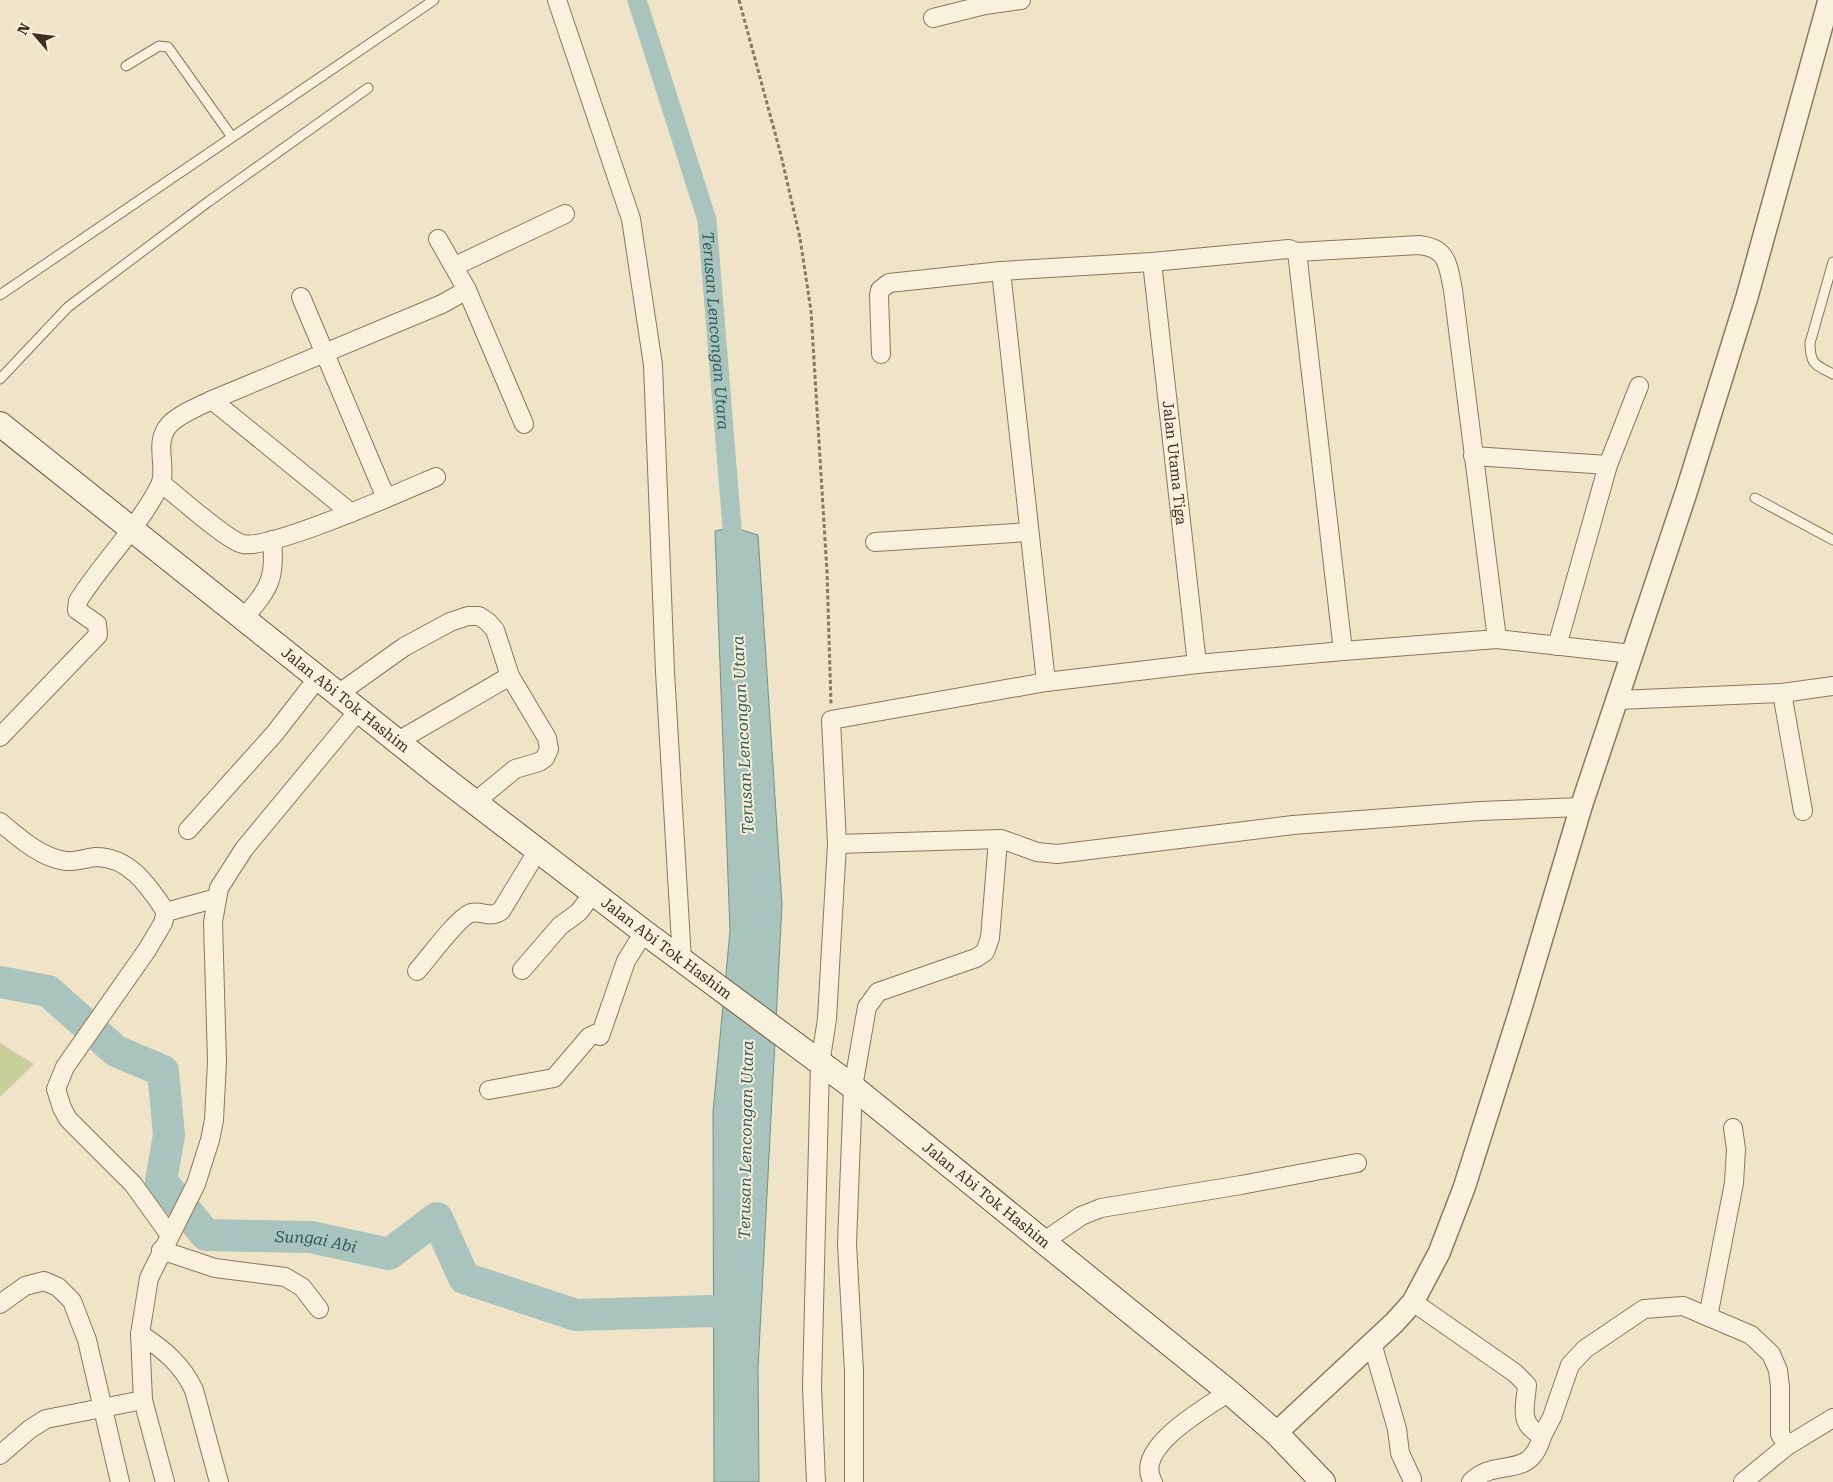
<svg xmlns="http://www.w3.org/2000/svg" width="1833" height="1482" viewBox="0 0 1833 1482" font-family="'Roboto Serif',serif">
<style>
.green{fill:#c9cf9b}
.water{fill:#a9c4bc;stroke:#6f938a}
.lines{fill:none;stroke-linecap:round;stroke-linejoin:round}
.canal{stroke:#a9c4bc;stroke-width:19}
.river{stroke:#a9c4bc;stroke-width:32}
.service-casing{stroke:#8d765c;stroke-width:11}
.minor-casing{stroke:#8d765c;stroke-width:20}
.tertiary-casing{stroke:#8d765c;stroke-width:24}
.secondary-casing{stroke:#6f573f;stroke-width:26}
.path{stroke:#8d765c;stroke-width:3;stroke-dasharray:4 2.5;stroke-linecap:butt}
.service{stroke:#faf1dc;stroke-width:9}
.minor{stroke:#faf1dc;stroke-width:18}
.tertiary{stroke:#faf1dc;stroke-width:21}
.secondary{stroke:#faf1dc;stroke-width:24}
.labels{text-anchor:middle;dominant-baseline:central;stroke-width:4;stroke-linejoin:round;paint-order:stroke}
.street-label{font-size:15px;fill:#3d2e20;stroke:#f7eed8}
.water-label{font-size:16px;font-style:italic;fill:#2f5d5a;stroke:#f7eed8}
</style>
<rect width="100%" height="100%" fill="#f0e4c8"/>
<path class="green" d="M0,1043L34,1064L0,1097Z"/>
<path class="water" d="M733,527L758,535L782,905L758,1369L759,1482H714L713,1112L730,931L715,531Z"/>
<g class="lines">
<path class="canal" id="s1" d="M637,0L707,220L734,552"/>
<path class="river" id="s2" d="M0,982L48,991L116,1051L163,1071L169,1135L161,1181L206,1235L311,1237L389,1254L437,1218L464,1278L576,1315L712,1311L740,1317"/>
<g class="service-casing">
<path id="service" d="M126,66L159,46L168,47L232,137
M1833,262L1810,343C1810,364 1815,365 1833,374
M0,295L434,0
M0,379L68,307L208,202L368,88
M1755,498L1833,540"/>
</g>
<g class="minor-casing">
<g id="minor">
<path d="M557,0L631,219L653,365L665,672L682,960"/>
<path d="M933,18L985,5L1021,0"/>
<path d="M438,239L467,290"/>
<path d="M1297,252L1419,245C1448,248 1448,265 1453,290L1497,639"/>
<path id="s3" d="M1152,262L1197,664"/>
<path d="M455,266L565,214"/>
<path d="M1001,271L1046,682"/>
<path d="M301,297L386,498"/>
<path d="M881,354L879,296L880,290L889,283L1001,271L1152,262L1289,249L1297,252L1343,651"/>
<path d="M212,400L351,513"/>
<path d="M1473,456L1608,465"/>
<path d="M161,483C178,496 226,540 243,544C271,550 403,491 436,477"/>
<path d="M875,542L1029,532"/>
<path d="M244,618C269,588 276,580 272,540"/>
<path d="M1557,646L1608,465L1639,386"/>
<path d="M1782,693L1803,811"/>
<path d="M338,694L404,647L450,622L468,616H479L488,622L495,630L510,676L547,738L549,749L545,758L539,762L515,769L475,802"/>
<path d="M1618,700L1782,693L1833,686"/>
<path d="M0,737L98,635L97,624L77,610L78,601C103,561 139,527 160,485C168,468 153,443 169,425C179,414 198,407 212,400L442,304L467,290L524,424"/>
<path d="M398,741L510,676"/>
<path d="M0,822C18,837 41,858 66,861C76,862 86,858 96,857C130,857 149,887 166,912"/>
<path d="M188,830L275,733L317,679"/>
<path d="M837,844L1001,839L1037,852L1057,854L1293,825L1480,811L1581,807"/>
<path d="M522,970L560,926L579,912L593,893"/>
<path d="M417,971C428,959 458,917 471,913C483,910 488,919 501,911L538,850"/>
<path d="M489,1090L554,1078L589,1037L595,1034L600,1036L626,961L644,932"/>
<path d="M169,1234L133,1184L68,1119L62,1108L56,1089L65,1067L147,950L163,923L166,912L217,898"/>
<path d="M1043,1242L1081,1216L1101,1208L1241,1185L1357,1163"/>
<path d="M161,1250L215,1268L285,1277L302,1287L319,1309"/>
<path d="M1413,1302L1515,1373L1527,1385C1525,1409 1518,1423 1542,1436C1530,1482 1496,1456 1471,1482"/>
<path d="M0,1304L25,1286L44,1281L58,1287L72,1301L87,1340L120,1482"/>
<path d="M1708,1317L1734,1183L1736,1149L1733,1128"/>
<path d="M140,1334C163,1349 182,1364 194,1390L219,1482"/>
<path d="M1372,1343L1397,1429L1400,1453L1412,1479"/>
<path d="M1542,1436L1552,1417L1570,1365L1585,1349L1644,1309L1683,1306L1751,1335L1771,1354L1778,1370L1780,1387V1434L1787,1446"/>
<path d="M0,1455L30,1429L46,1419L143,1400"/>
<path d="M165,1482L143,1400L140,1334L149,1278L196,1184L210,1140L214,1120L217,1061L213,922L219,888L244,849L359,710"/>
<path d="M816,1482L812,1387L820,1064L827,1019L837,844L831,720L1046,682L1197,664L1343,651L1497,639L1632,654"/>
<path d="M854,1482V1371L847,1244L853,1087L867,1007L878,992L976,958L985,952L990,938L998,840"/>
<path d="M1153,1482C1132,1448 1206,1408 1229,1392"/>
<path d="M1743,1482L1787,1446L1833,1418"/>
</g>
</g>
<g class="tertiary-casing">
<path id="tertiary" d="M1276,1433L1394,1323L1413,1302L1439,1253L1464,1188L1521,1008L1581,807L1686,493L1747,297L1829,0"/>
</g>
<g class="secondary-casing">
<g id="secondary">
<path id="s4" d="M0,424L442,777L644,932L853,1087L1229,1392L1276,1433L1323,1482"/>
</g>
</g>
<path class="path" d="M739,0L781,155L800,238L811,311L827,572L831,704"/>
<use href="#service" class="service"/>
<use href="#minor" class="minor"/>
<use href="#tertiary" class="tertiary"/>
<use href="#secondary" class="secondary"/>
</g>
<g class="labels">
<g class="street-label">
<text stroke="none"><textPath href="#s3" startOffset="202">Jalan Utama Tiga</textPath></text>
<text stroke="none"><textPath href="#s4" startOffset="442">Jalan Abi Tok Hashim</textPath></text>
<text stroke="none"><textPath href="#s4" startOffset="848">Jalan Abi Tok Hashim</textPath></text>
<text stroke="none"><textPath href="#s4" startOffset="1252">Jalan Abi Tok Hashim</textPath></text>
</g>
<g class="water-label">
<text stroke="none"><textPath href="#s1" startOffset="342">Terusan Lencongan Utara</textPath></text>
<text transform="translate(743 735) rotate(-93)">Terusan Lencongan Utara</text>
<text transform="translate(746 1140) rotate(-89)">Terusan Lencongan Utara</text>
<text stroke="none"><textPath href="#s2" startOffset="482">Sungai Abi</textPath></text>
</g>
</g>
<g transform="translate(35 35) rotate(298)" stroke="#f7eed8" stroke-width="4" paint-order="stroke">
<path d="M0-4L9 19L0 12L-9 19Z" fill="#3d2e20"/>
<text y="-8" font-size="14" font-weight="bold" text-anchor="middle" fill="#3d2e20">N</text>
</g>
</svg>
